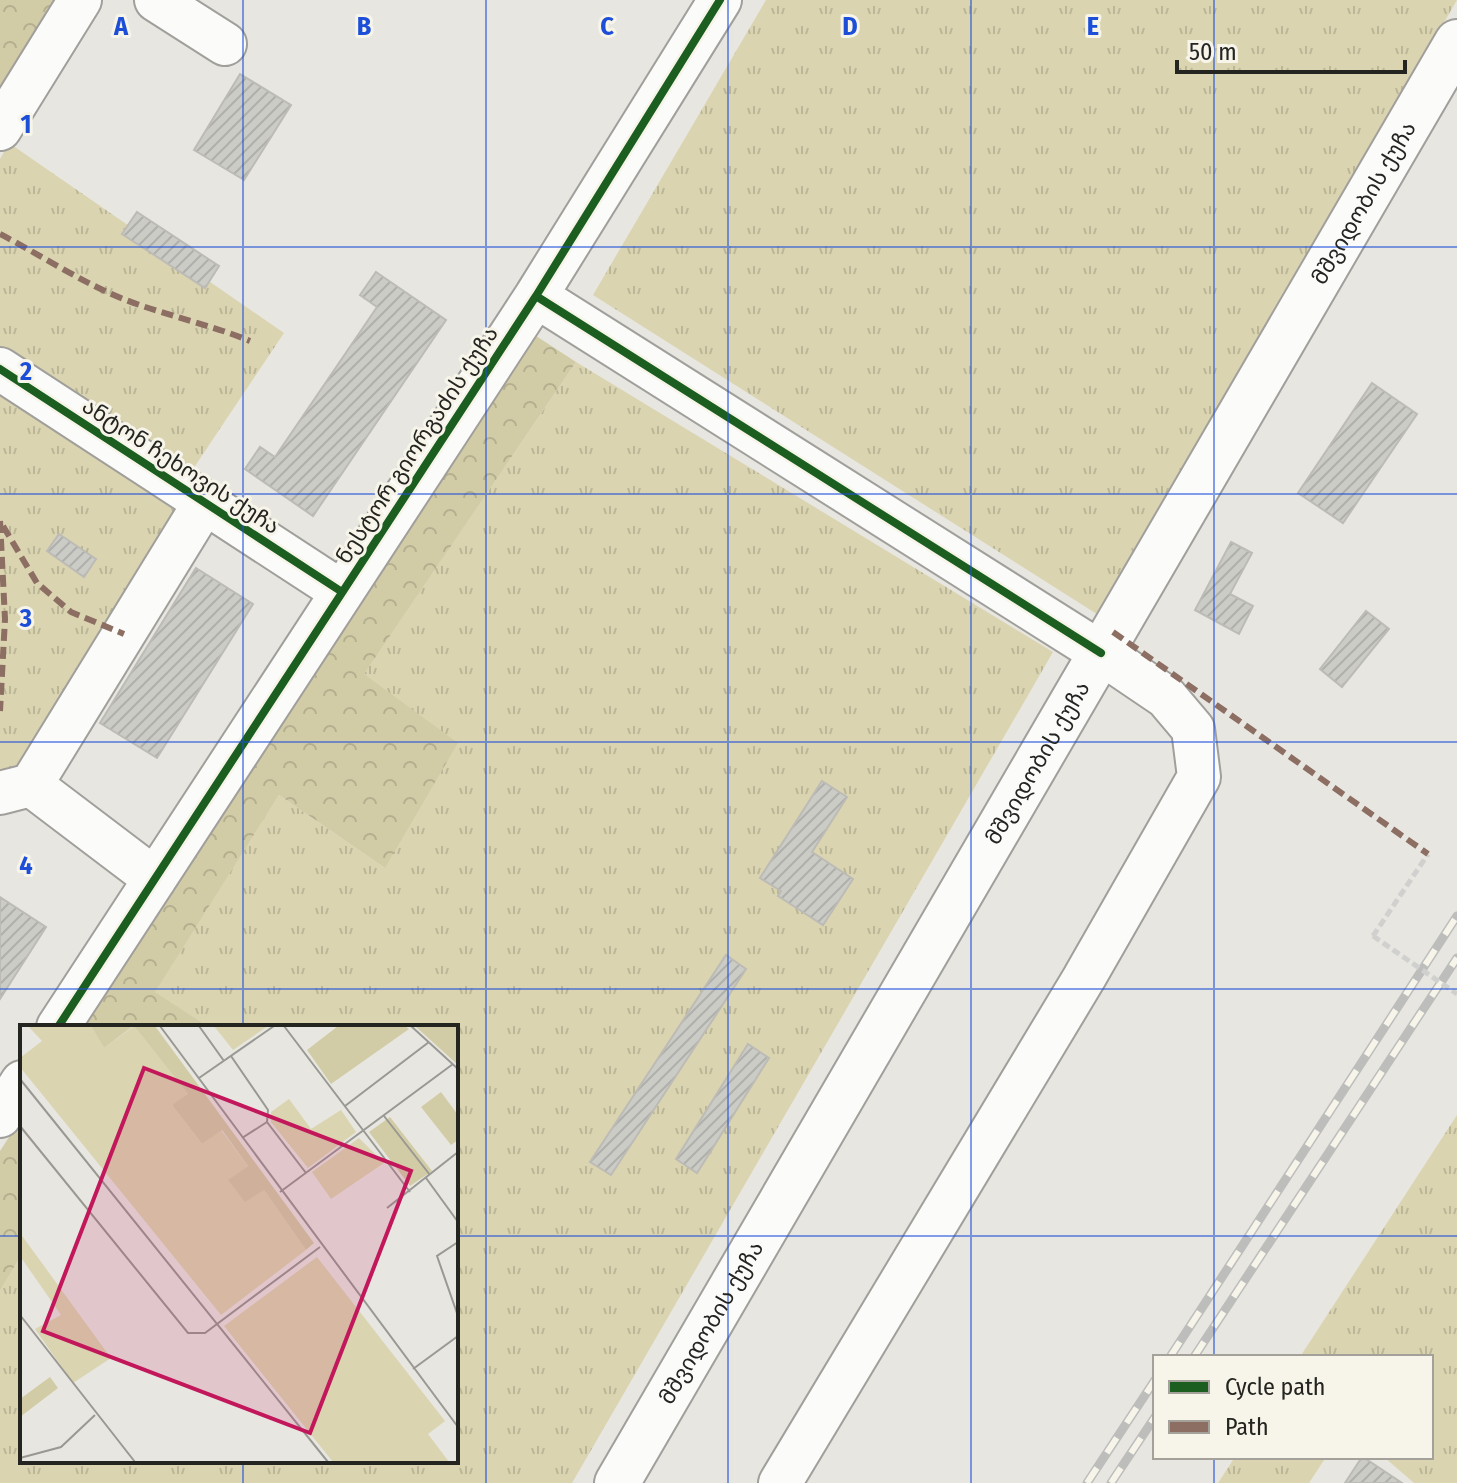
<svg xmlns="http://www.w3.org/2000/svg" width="1457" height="1483" viewBox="0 0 1457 1483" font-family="'Fira Sans Condensed','Noto Sans Georgian',sans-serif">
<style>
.grass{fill:url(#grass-tufts)}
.forest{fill:url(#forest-crowns)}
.building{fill:url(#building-hatch);stroke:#bcbbb6;stroke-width:2}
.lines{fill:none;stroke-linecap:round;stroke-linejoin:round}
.minor-casing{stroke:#a09f9b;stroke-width:46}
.major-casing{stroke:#a09f9b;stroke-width:48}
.path{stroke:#d0d0ce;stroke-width:5;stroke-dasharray:8 4;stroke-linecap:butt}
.minor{stroke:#fbfbfa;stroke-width:42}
.major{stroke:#fbfbfa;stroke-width:44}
.rail-casing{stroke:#bdbdbc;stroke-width:9}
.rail{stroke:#f7f5ea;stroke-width:6;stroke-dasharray:18;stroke-linecap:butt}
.path-bridge{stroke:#d0d0ce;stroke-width:5;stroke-dasharray:8 4;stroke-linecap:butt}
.quiet{stroke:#8d6e63;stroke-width:6;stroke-dasharray:12 6;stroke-linecap:butt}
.cycleway-casing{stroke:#f7f5ea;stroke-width:13}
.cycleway{stroke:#1b5e20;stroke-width:8}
.grid{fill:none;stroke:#1d4ed8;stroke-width:2;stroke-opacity:0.55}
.labels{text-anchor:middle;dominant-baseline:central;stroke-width:6;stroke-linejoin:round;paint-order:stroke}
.street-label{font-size:22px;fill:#242420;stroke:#f7f5ea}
.inset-road{fill:none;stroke:#999893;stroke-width:2}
.view{fill:#c2185b;fill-opacity:0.15;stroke:#c2185b;stroke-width:4}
.inset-edge{fill:none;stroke:#242420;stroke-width:4}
.grid-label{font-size:26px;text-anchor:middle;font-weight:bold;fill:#1d4ed8;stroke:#f7f5ea;stroke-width:6;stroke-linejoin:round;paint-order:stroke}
</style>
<defs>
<pattern id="grass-tufts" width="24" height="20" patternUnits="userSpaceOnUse" patternTransform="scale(2)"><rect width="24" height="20" fill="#dad4b0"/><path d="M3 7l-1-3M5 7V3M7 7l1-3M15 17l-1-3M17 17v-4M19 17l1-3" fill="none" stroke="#bbb697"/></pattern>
<pattern id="forest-crowns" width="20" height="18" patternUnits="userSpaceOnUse" patternTransform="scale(2)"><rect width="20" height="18" fill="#d2cca6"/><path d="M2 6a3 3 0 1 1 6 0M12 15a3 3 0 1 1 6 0" fill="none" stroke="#b4af8f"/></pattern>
<pattern id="building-hatch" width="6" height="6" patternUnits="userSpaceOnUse" patternTransform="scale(2)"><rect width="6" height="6" fill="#ccccc7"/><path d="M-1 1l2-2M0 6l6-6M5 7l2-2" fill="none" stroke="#afafab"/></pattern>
</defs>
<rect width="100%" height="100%" fill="#e7e6e0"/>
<path class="grass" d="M766,0H1457L1100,616L593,295Z
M9,143L284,333L189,475L0,353V159Z
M576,362L1053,652L572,1483H0V1291L22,1254V1461H456V1027H209L154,992L279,795L385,868L363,675Z
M0,392L177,505L22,767L0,775Z
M1457,1115V1483H1414L1384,1457H1431V1357H1300Z
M1235,1457H1326L1309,1483H1218Z"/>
<path class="forest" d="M0,0H58L0,94Z
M530,332L576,362L364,674L458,743L385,868L279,795L155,992L209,1027H80Z
M22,1117V1254L0,1291V1151Z"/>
<path class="building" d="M240,74L291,105L244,180L194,150Z
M137,212L219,266L205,288L122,234Z
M376,272L446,320L313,516L245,469L260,447L275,457L377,307L360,295Z
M1372,383L1417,414L1343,523L1298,493Z
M59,534L96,559L84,577L47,551Z
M1231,542L1252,553L1230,594L1253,606L1239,634L1195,610Z
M196,568L253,604L157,758L100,723Z
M1366,611L1389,629L1342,687L1320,669Z
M822,781L847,797L812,852L853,879L823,925L778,896L781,891L760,878Z
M0,897L46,927L0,999Z
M726,955L746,969L611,1175L590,1162Z
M748,1044L769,1058L697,1173L676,1159Z
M1362,1457H1363L1402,1483H1345Z"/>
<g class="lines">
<g class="minor-casing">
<path id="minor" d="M156,0L225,44
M0,129L80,0
M536,296L1101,653L1166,697L1193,729L1199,777L1084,978L780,1483
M0,369L342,592
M31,785L155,879
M0,793L31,785L205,502
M58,1027L536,296L720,0
M0,1116L22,1082"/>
</g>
<g class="major-casing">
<g id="major">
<path id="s1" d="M617,1483L1457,42"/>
</g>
</g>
<path class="path" d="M1373,936L1428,854"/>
<use href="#minor" class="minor"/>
<use href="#major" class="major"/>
<g class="rail-casing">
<path id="rail" d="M1170,1357L1457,916
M1194,1357L1457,958
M1087,1483L1155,1380
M1111,1483L1155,1417"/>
</g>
<use href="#rail" class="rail"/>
<path class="path-bridge" d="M1373,936L1457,994"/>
<path class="quiet" d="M0,234C39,254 86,285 126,300C167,316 209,324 250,341
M0,521L5,619L0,711
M3,526L37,583L71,612L124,634
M1113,632L1428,854"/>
<g class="cycleway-casing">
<path id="cycleway" d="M536,296L1101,653
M0,369L342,592
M58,1027L536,296L720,0"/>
</g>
<use href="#cycleway" class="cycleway"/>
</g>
<path class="grid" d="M243,0V1027M486,0V1483M728,0V1483M971,0V1483M1214,0V1357M0,247H1457M0,494H1457M0,742H1457M0,989H1457M0,1236H22M456,1236H1457M1214,1457V1483M243,1461V1483"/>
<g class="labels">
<g class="street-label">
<text stroke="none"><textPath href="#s1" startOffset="1482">მშვიდობის ქუჩა</textPath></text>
<text transform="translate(417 445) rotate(-57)">ნესტორ გიორგაძის ქუჩა</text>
<text transform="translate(181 466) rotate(33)">ანტონ ჩეხოვის ქუჩა</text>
<text stroke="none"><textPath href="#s1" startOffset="834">მშვიდობის ქუჩა</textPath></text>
<text stroke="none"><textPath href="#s1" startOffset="186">მშვიდობის ქუჩა</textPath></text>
</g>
</g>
<g transform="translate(20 1025)">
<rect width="438" height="438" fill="#e7e6e0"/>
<path d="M8,1H71L84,23L114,1L169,70L152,80L182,119L201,105L228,141L208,156L244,165L286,225L201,290L0,42V33L22,16ZM194,1H248L213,25ZM269,74L291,104L321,85L336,107L288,143L251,97V87ZM339,113L364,138L311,174L292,147ZM0,208L91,333L53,358L15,304L41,290L0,231ZM297,232L425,396L408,409L429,437H313L204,301Z" fill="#dad4b0"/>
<path d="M71,1H113L84,23ZM114,1H135L294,218L286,225L244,165L225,177L208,155L228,141L202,105L182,119L152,80L168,69ZM318,1H385L389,4L311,59L287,25ZM395,1H438V40ZM421,67L438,90V115L431,120L401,82ZM370,92L412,146L390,161L349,107ZM30,352L38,363L0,392V374Z" fill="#d2cca6"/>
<path class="inset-road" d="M140,1L438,402M179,1L204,36M264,1L390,167M391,1L438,44M211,31L248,85L247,97L286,148M179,53L254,1M0,54L308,437M325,81L409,17M364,91L410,150M0,101L168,308H185L300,222M222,113L247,97M406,153L438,197M260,167L433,39M367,183L438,127M438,217L417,231L438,291M0,290L115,437M393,344L438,311M0,433L41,422L75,390"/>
<path class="view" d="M124,43L391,146L290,408L23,306Z"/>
<rect width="438" height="438" class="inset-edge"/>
</g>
<g class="grid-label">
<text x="121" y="35">A</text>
<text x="364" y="35">B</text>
<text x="607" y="35">C</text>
<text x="850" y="35">D</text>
<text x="1093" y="35">E</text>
<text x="26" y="133">1</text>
<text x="26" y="380">2</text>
<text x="26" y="627">3</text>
<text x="26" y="874">4</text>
</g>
<rect x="1153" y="1355" width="280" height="104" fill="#f7f5ea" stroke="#a3a199" stroke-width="2"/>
<rect x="1169" y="1381" width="40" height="12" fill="#1b5e20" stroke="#a3a199" stroke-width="2"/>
<text x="1225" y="1395" font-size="24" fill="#242420">Cycle path</text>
<rect x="1169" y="1421" width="40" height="12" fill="#8d6e63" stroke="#a3a199" stroke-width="2"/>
<text x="1225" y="1435" font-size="24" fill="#242420">Path</text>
<path d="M1177 60v12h228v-12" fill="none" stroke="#242420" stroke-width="4"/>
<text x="1189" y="60" font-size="24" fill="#242420" stroke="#f7f5ea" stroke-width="6" paint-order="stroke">50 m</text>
</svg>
